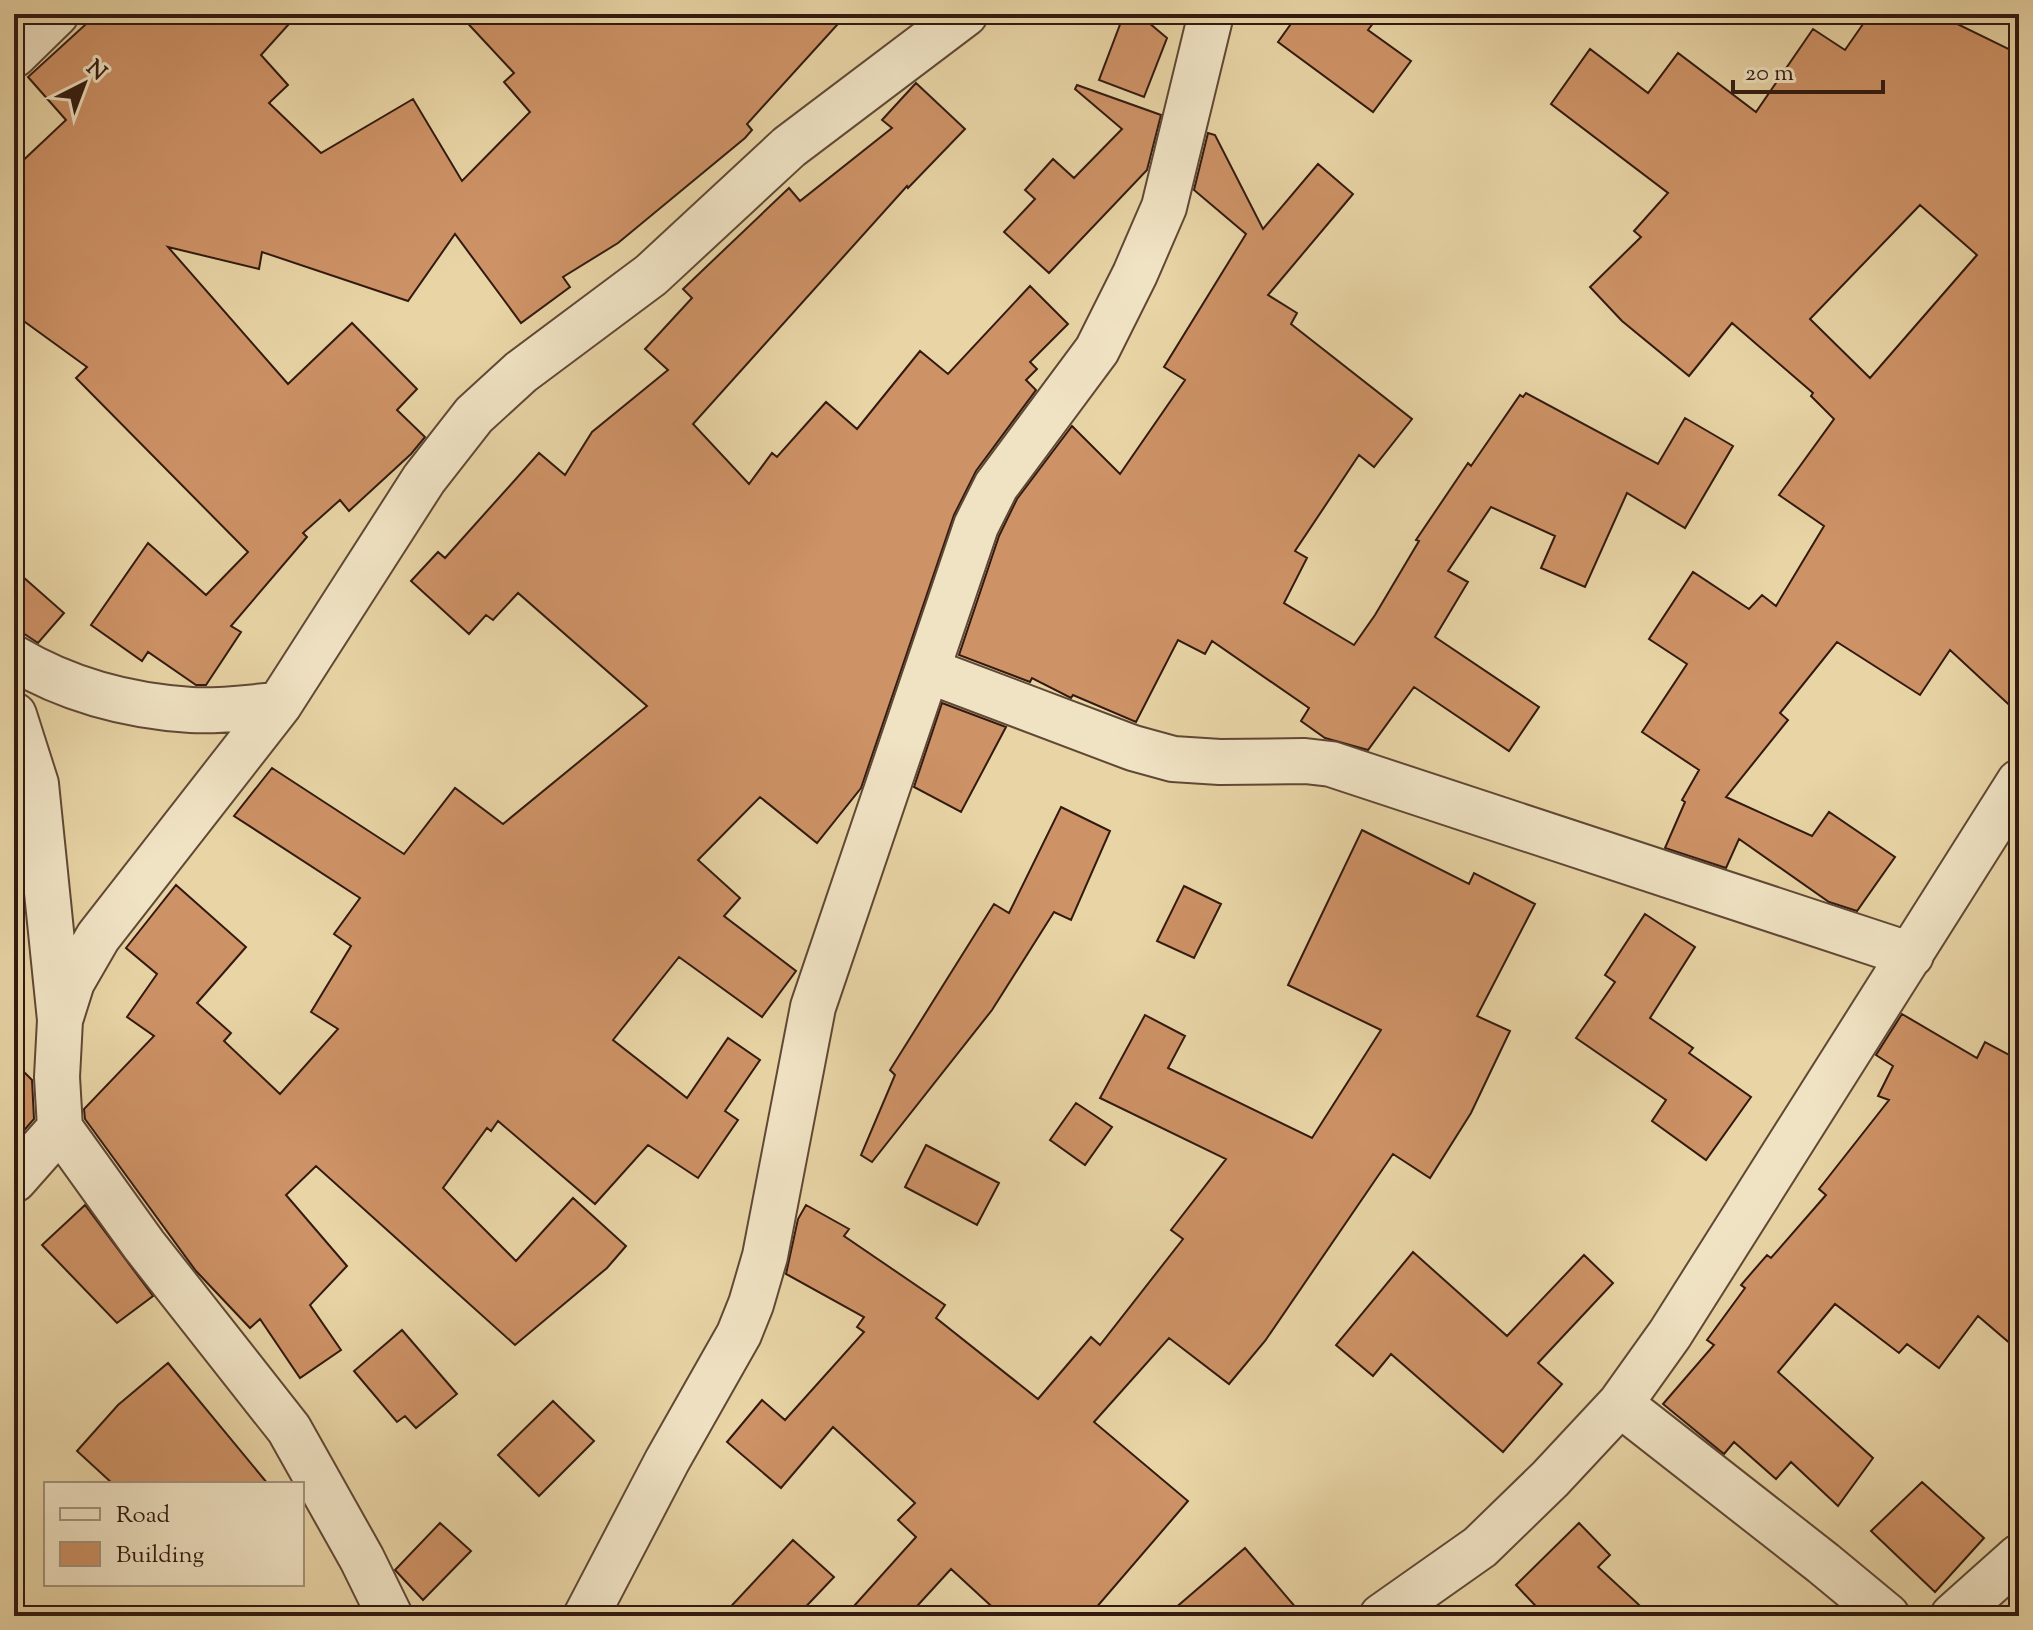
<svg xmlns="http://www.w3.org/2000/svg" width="2033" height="1630" viewBox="0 0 2033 1630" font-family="'Sorts Mill Goudy',serif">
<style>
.building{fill:#cd9266;stroke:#321a10;stroke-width:2;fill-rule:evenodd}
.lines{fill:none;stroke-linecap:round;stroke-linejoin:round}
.minor-casing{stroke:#604835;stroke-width:48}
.minor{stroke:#f0e3c4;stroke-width:44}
</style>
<rect width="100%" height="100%" fill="#e8d4a5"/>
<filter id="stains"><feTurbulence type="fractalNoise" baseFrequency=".0025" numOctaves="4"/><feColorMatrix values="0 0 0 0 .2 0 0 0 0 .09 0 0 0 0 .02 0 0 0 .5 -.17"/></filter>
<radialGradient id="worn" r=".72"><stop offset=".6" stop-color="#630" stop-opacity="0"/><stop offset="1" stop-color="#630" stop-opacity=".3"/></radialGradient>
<path class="building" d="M97,14H298L261,55L288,85L269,103L321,153L413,99L462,181L530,112L504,82L514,73L459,14H847L747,124L752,130L745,138L618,243L563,277L570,287L521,323L455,234L408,301L262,252L259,269L168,247L288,384L352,323L417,389L397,410L425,437L411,454L349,511L340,500L303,533L307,537L231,626L241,632L206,685H196L148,652L142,661L91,625L148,543L206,595L248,552L76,378L87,367L14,314V169L66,120L28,77Z
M1124,14L1149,23L1167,38L1144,97L1099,80Z
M1298,14H1380L1368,30L1411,61L1373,112L1278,42Z
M1870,14H1937L2019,54V714L1950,650L1920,695L1837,642L1780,713L1788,720L1726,797L1812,836L1829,812L1895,857L1857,911L1829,902L1739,839L1726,868L1665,848L1685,802L1682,800L1699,770L1642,732L1687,664L1649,639L1693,572L1749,609L1762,595L1776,606L1824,526L1779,495L1834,419L1811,396L1813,393L1732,323L1689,376L1622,321L1590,287L1641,237L1634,231L1668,193L1551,104L1590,49L1648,93L1678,53L1756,112L1813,29L1845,50ZM1920,205L1977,255L1870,378L1810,319Z
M916,83L965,129L908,188L907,186L693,424L749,484L772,453L777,457L826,402L857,429L920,351L948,374L1030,286L1068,324L1030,362L1037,369L1026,380L1036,390L976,471L954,515L861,788L817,843L760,797L698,860L740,898L724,916L796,971L762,1017L679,957L613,1040L687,1098L728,1038L760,1060L725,1111L738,1120L698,1178L648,1145L595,1204L498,1121L491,1131L487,1128L443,1188L516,1261L573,1198L626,1246L607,1268L515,1345L316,1166L286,1195L347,1266L310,1305L341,1350L300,1378L260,1319L250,1328L196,1271L85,1119L84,1109L154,1036L127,1017L157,974L126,948L176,885L246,947L197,1003L231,1033L224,1041L280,1094L338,1029L311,1012L351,946L334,934L360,898L234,816L272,768L404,854L455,788L503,824L647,706L518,593L493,620L486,615L469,634L411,581L438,552L445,558L539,453L565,475L592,432L668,370L645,349L692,298L683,289L789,188L800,201L892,128L882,120Z
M1077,85L1161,115L1147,170L1049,273L1004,232L1035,199L1025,190L1053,159L1074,178L1122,129L1075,89Z
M1208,133L1215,135L1263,229L1318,164L1353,194L1268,295L1297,313L1291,324L1412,419L1374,467L1359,455L1295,551L1307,558L1284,603L1354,645L1375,615L1419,541L1416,540L1468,463L1471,466L1520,395L1523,397L1526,393L1658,464L1685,418L1733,446L1685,528L1627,493L1585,587L1541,568L1555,536L1491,507L1448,571L1468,582L1435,637L1539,707L1509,751L1414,687L1368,750L1325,738L1301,721L1309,708L1212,641L1205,654L1178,640L1136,722L1073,695L1071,698L1032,678L1030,682L959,655L999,536L1017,499L1072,426L1120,474L1185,380L1164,367L1246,234L1194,190Z
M14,569L64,613L38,643L14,627Z
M942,703L1006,727L961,812L914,787Z
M1061,807L1110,831L1071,920L1054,912L992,1010L872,1162L861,1155L895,1075L890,1070L994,904L1009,913Z
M1362,830L1469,884L1474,873L1535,904L1477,1016L1510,1031L1471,1113L1430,1178L1393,1154L1265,1341L1229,1384L1169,1338L1094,1422L1188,1501L1089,1616H1002L951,1569L908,1616H845L916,1537L898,1520L915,1503L833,1427L781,1488L727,1442L762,1400L785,1420L864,1332L857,1327L864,1317L786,1274L798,1219L806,1205L849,1229L844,1236L945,1305L936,1318L1038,1399L1091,1337L1100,1345L1183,1239L1171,1230L1226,1159L1100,1098L1145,1015L1185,1036L1168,1068L1312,1138L1381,1030L1288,985Z
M1184,886L1221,904L1194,958L1157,941Z
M1645,914L1695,947L1650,1018L1693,1048L1689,1053L1751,1097L1706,1160L1652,1121L1666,1100L1576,1038L1615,982L1605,975Z
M1902,1014L1977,1058L1985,1042L2019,1060V1351L1978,1316L1939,1368L1907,1344L1899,1353L1835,1304L1778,1372L1873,1458L1838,1506L1791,1462L1776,1479L1734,1442L1724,1454L1663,1404L1714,1345L1707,1340L1745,1288L1741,1285L1767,1255L1771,1258L1826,1195L1819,1189L1889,1100L1878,1096L1893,1066L1876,1055Z
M14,1062L32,1080L34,1119L14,1142Z
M1076,1103L1112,1127L1085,1165L1050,1140Z
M926,1145L999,1183L977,1225L905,1187Z
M85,1205L153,1296L117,1323L42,1245Z
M1413,1252L1507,1336L1584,1255L1613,1283L1538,1363L1562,1384L1503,1452L1391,1354L1373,1376L1336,1345Z
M402,1330L457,1394L416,1428L405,1416L397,1422L354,1371Z
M168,1363L268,1484H113L77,1451L118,1405Z
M553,1401L594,1441L539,1496L498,1455Z
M1922,1482L1984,1538L1935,1592L1871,1531Z
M440,1523L471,1551L423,1600L395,1570Z
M1579,1523L1610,1555L1598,1567L1651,1616H1545L1516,1585Z
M793,1540L834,1577L797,1616H722Z
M1245,1548L1303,1616H1166Z"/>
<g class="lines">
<g class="minor-casing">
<path id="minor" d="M14,55L56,14
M14,658C68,690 129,706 191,710C220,712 250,707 279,705
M929,671L1133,748L1173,759L1220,762L1305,761L1331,764L1911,955
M14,715L36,784L60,1020L57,1077L60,1128L144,1245L289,1429L362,1559L390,1616
M60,1020L72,982L98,937L279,705L424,479L474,415L521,372L651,275L789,147L965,14
M14,1180L60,1128
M1620,1404L1823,1563L1887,1616
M586,1616L667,1461L739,1334L751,1304L765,1256L813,1007L976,526L996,486L1097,350L1135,274L1164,207L1211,14
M1382,1616L1480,1547L1550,1479L1620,1404L1670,1334L2019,782
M1953,1616L2019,1557"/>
</g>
<use href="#minor" class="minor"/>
</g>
<rect width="2033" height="1630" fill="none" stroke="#e8d4a5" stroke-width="48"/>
<rect x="16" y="16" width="2001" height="1598" fill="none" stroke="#321a10" stroke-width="4"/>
<rect x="24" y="24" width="1985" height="1582" fill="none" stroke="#321a10" stroke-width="2"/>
<rect x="44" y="1482" width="260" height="104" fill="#f0e3c4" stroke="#a4937c" stroke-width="2"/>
<rect x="60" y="1508" width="40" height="12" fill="#f0e3c4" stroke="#a4937c" stroke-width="2"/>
<text x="116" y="1522" font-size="24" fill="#321a10">Road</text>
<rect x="60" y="1542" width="40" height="24" fill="#cd9266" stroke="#a4937c" stroke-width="2"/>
<text x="116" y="1562" font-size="24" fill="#321a10">Building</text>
<g transform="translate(84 84) rotate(42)" stroke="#f0e3c4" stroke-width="6" paint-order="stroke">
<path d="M0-6L14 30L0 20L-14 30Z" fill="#321a10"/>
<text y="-12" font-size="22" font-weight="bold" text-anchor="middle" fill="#321a10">N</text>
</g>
<path d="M1733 80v12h150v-12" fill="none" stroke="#321a10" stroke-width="4"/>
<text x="1745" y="80" font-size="24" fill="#321a10" stroke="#f0e3c4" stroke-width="6" paint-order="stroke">20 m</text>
<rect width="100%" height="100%" filter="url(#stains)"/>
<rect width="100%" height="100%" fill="url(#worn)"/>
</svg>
